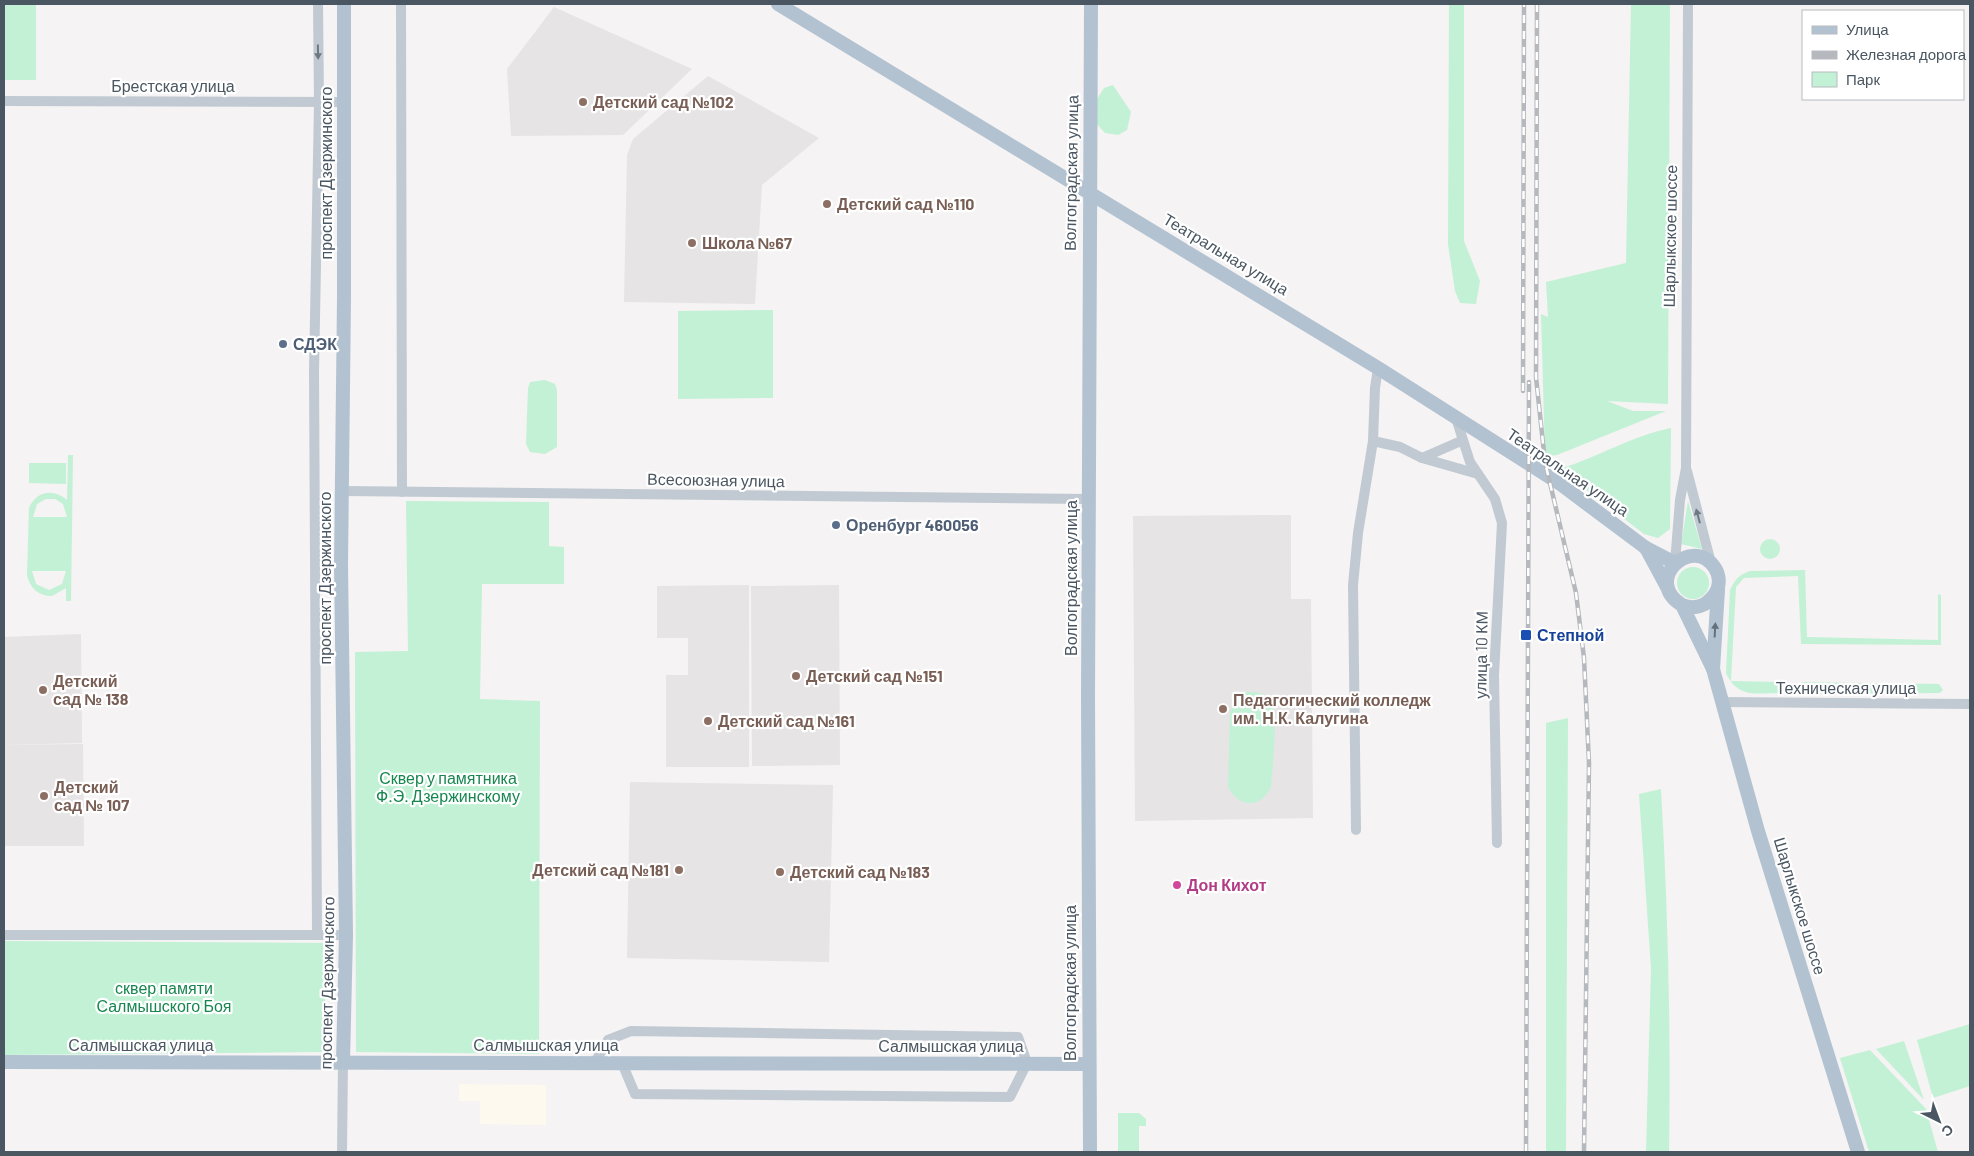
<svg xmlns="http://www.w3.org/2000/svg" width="1974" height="1156" viewBox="0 0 1974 1156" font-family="Barlow,sans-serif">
  <rect width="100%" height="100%" fill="#f5f3f3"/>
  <!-- commercial -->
  <polygon fill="#fdf9ef" points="459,1084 546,1085 546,1125 480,1124 480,1101 459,1101"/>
  <!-- education -->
  <g fill="#e6e4e5">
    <polygon points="554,7 605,30 692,69 623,135 511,136 507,69"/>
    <polygon points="708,76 819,138 762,185 755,304 624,302 627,155 633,139"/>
    <polygon points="1291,515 1291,599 1311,599 1313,818 1135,821 1133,516"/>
    <polygon points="749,585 749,767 666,767 666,675 688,675 688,638 657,638 657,586"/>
    <polygon points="839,585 840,765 752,766 751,586"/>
    <polygon points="81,634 82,743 4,745 4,637"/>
    <polygon points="83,744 84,846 4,846 4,745"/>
    <polygon points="630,782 833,785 829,962 627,958"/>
  </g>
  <!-- green -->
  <g fill="#c3f1d5" fill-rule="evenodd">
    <rect x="4" y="4" width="32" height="76"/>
    <polygon points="1449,4 1464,4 1464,241 1480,281 1476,304 1460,303 1455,291 1448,244"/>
    <polygon points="1631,4 1670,4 1668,404 1607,401 1633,411 1666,411 1557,455 1545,456 1541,314 1548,317 1546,282 1626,263"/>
    <polygon points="1113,85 1131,112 1127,130 1118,135 1105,133 1096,123 1096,101 1104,88"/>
    <polygon points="773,310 773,398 678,399 678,311"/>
    <polygon points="545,380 555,384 557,390 557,447 545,454 530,452 526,444 528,388 530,382"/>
    <path d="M1671,428L1670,529L1658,538L1644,534L1559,469C1597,458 1631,436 1671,428Z"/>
    <path d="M68,455H73L71,601H66V588L52,596C38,596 30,588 27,575L29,508C37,490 54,489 67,500ZM46,499H55L63,504L67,517H33L37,504ZM32,571H66L62,584L49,590L36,584Z"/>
    <polygon points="29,463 66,463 66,484 29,483"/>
    <polygon points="406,501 549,502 549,546 564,547 564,584 482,584 480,699 540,701 539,1054 356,1052 355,652 408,651"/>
    <polygon points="1688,501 1702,549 1681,544"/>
    <circle cx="1770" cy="549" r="10"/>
    <circle cx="1693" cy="583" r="16"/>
    <path d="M1805,570L1807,637L1938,640V594L1941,595V645L1801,644L1798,576L1744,578L1736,587L1731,681L1783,682L1785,687L1782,693C1757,693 1738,699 1726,673L1730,590C1735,579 1739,575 1750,571Z"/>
    <polygon points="1802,682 1939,684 1943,690 1940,693 1806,694 1799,692 1797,686"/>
    <path d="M1246,692C1254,692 1263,692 1269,698C1280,709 1272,770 1271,787C1260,809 1239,808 1228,787L1230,712L1237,698Z"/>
    <polygon points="1568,718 1566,1152 1546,1152 1546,723"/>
    <path d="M1661,789C1668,910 1671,1031 1669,1152H1646L1651,968L1639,794Z"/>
    <polygon points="4,941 326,943 324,1052 4,1055"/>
    <polygon points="1970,1024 1970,1086 1933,1098 1917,1040"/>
    <polygon points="1904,1041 1924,1100 1876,1049"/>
    <polygon points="1870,1050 1926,1109 1938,1152 1869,1152 1840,1058"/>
    <polygon points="1118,1113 1139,1113 1146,1119 1146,1126 1139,1126 1139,1152 1118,1152"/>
  </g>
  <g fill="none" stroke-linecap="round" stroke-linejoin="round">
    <!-- minor -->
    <g stroke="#c1cad2" stroke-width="10">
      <polyline points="401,4 402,492"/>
      <polyline points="4,101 343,102"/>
      <polyline points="1456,418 1470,462 1495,499 1502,523 1494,675 1497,843"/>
      <polyline points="1373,441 1400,447 1422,458 1478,474"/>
      <polyline points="1422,458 1461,441"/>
      <polyline points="1687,471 1711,563"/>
      <polyline points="343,491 1089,499"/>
      <polyline points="1675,563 1680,500 1686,468 1688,4"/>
      <polyline points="1721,702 1970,704"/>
      <polyline points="1356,830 1353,585 1358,533 1373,441 1375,388 1378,368"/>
      <polyline points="4,935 346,935"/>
      <polyline points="317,935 314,372 319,103 318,4"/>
      <polyline points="595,1062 608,1040 631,1031 1018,1037 1027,1063 1010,1097 635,1094 622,1063"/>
      <polyline points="342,1152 343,1062"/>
    </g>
    <!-- major -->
    <g stroke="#b3c2d1" stroke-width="14">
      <polyline points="778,4 1378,368 1559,483 1646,548 1675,563"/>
      <polyline points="1646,548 1667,587"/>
      <path d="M1682,605C1695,610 1707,606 1715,594C1720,586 1720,576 1715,568C1692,533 1642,581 1682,605L1713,669L1758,831L1858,1152"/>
      <polyline points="1713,669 1718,590"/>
      <polyline points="4,1062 1088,1064"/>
      <polyline points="343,1062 346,935 341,565 344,298 344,4"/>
      <polyline points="1090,1152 1088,697 1091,4"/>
    </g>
    <!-- rail casing -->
    <g stroke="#b5b8bd" stroke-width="4.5">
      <g id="rail">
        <polyline points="1537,4 1536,377 1545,462 1576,593 1584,658 1589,763 1584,1152"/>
        <polyline points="1523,391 1524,4"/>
        <polyline points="1526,1152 1529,382"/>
      </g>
    </g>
    <!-- rail -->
    <use href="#rail" stroke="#fff" stroke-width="2.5" stroke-dasharray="8" stroke-linecap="butt"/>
  </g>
  <!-- one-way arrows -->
  <defs><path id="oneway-solid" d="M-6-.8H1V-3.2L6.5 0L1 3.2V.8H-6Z" transform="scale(1.25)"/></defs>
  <g fill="#6e7983">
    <use href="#oneway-solid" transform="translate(318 52) rotate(89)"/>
    <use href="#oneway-solid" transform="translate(1698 516) rotate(-105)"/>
  </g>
  <use fill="#64717d" href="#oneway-solid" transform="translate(1715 630) rotate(-87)"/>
  <!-- markers -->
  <g fill="#8d6e63" stroke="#fff" stroke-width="2">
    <circle cx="583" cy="102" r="5"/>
    <circle cx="827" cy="204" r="5"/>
    <circle cx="692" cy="243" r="5"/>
    <circle cx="796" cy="676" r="5"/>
    <circle cx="43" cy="690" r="5"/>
    <circle cx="1223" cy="709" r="5"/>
    <circle cx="708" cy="721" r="5"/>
    <circle cx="44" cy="796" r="5"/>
    <circle cx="679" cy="870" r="5"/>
    <circle cx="780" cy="872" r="5"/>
  </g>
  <g fill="#5c6f8a" stroke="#fff" stroke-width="2">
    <circle cx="283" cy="344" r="5"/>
    <circle cx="836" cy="525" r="5"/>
  </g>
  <rect fill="#1a4fb4" stroke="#fff" stroke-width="2" x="1520" y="629" width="12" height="12" rx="2.5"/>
  <circle fill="#d1479c" stroke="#fff" stroke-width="2" cx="1177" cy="885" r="5"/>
  <g text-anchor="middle" stroke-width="4.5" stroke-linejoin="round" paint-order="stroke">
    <!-- street labels -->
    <g font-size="16" fill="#4a5661" stroke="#fff">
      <text x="173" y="92">Брестская улица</text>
      <text transform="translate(326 173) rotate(-90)" y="6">проспект Дзержинского</text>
      <text transform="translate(1071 173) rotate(-89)" y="6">Волгоградская улица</text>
      <text transform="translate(1670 236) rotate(-89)" y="6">Шарлыкское шоссе</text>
      <text transform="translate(1226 254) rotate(31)" y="6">Театральная улица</text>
      <text transform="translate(1568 472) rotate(34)" y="6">Театральная улица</text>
      <text transform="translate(716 480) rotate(1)" y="6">Всесоюзная улица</text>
      <text transform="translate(325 578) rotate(-90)" y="6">проспект Дзержинского</text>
      <text transform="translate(1071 578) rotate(-90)" y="6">Волгоградская улица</text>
      <text transform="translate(1481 655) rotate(-89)" y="6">улица 10 КМ</text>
      <text x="1846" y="694">Техническая улица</text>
      <text transform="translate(1800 906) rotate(73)" y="6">Шарлыкское шоссе</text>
      <text transform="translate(327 983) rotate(-89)" y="6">проспект Дзержинского</text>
      <text transform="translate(1070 983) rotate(-90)" y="6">Волгоградская улица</text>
      <text x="141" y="1051">Салмышская улица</text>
      <text x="546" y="1051">Салмышская улица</text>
      <text x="951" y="1052">Салмышская улица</text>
    </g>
    <!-- education labels -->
    <g font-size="16" font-weight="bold" fill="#785e54" stroke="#fff" text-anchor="start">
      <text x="593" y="108">Детский сад №102</text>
      <text x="837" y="210">Детский сад №110</text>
      <text x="702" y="249">Школа №67</text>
      <text x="806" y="682">Детский сад №151</text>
      <text x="53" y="687">Детский<tspan x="53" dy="18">сад № 138</tspan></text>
      <text x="1233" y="706">Педагогический колледж<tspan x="1233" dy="18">им. Н.К. Калугина</tspan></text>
      <text x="718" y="727">Детский сад №161</text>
      <text x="54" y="793">Детский<tspan x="54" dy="18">сад № 107</tspan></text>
      <text x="669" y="876" text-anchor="end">Детский сад №181</text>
      <text x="790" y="878">Детский сад №183</text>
    </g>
    <!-- service labels -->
    <g font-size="16" font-weight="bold" fill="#4e5e75" stroke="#fff" text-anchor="start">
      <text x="293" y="350">СДЭК</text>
      <text x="846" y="531">Оренбург 460056</text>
    </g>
    <!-- transit labels -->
    <g font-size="16" font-weight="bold" fill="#164399" stroke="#fff" text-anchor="start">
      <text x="1537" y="641">Степной</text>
    </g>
    <!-- park labels -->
    <g font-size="16" fill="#17864f" stroke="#fff">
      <text x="448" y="784">Сквер у памятника<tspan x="448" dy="18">Ф.Э. Дзержинскому</tspan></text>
      <text x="164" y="994">сквер памяти<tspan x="164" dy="18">Салмышского Боя</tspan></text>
    </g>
    <!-- hotel labels -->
    <g font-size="16" font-weight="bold" fill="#b23c85" stroke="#fff" text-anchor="start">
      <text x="1187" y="891">Дон Кихот</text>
    </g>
  </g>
  <!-- border -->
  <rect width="1974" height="1156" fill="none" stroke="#4a5661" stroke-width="10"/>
  <!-- legend -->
  <rect x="1802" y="10" width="162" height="90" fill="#ffffff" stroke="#b7bbc0"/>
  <rect x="1812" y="26" width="25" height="8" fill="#b3c2d1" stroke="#b7bbc0"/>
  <text x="1846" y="35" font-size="15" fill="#4a5661">Улица</text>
  <rect x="1812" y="51" width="25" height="8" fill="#b5b8bd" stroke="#b7bbc0"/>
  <text x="1846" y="60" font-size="15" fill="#4a5661">Железная дорога</text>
  <rect x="1812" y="72" width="25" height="15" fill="#c3f1d5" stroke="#b7bbc0"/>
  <text x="1846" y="85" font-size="15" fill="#4a5661">Парк</text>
  <!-- north arrow -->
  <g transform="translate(1939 1121) rotate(138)" stroke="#ffffff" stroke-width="4" paint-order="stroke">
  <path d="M0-4L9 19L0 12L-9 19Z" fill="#4a5661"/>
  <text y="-8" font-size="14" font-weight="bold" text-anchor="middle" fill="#4a5661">С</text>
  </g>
</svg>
